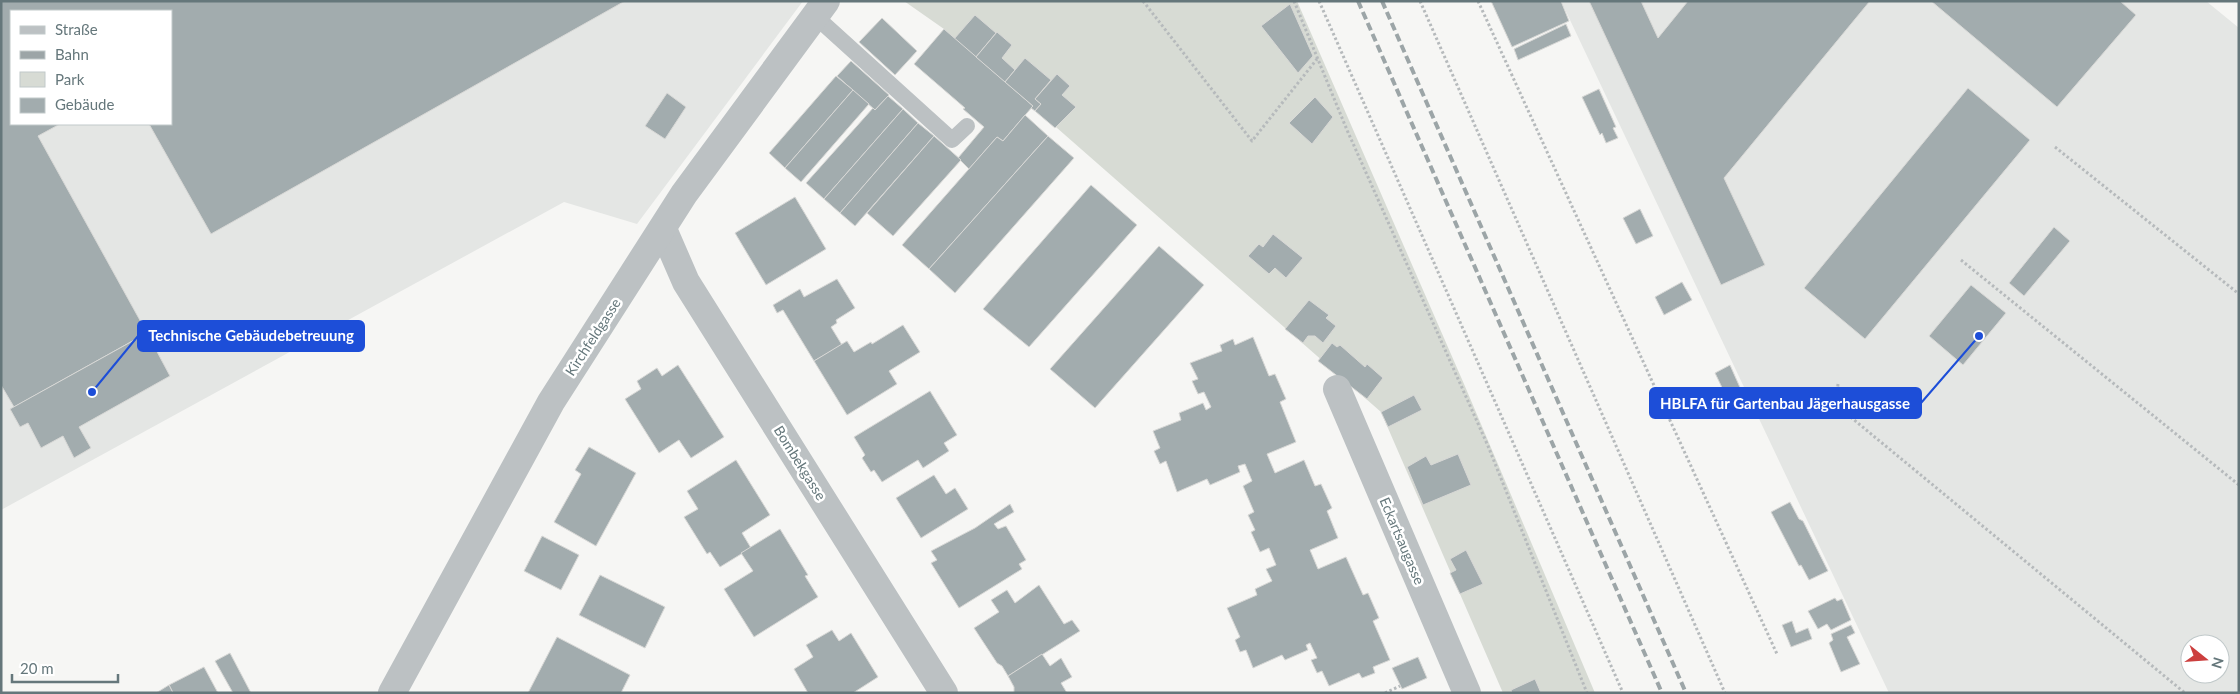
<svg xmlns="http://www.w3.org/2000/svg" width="2240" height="694" viewBox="0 0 2240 694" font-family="Lato,sans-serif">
  <rect width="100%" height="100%" fill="#f6f6f4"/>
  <!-- built -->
  <g fill="#e4e6e4" fill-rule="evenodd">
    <path d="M1,1H803L637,224L564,202L1,510ZM11,11H171V124H11Z"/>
    <path d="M1561,1H2206L2239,28V693H1889ZM2190,644H2220V674H2190Z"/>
  </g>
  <!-- green -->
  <polygon fill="#d7dbd4" points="904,1 1297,1 1464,384 1595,693 1503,693 1381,412 944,29"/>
  <!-- building -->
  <g fill="#a2acae" stroke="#d8d8d6">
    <polygon points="1,1 625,1 211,234 149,124 171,124 171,11 11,11 11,124 60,124 38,136 147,333 14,407 1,385"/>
    <polygon points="1491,1 1561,1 1569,21 1512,47"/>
    <polygon points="1589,1 1641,1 1658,38 1688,1 1870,1 1724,178 1765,265 1721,285"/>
    <polygon points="1931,1 2120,1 2136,15 2057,107"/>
    <polygon points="1290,4 1313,56 1298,73 1261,26"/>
    <polygon points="975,15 996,33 976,57 954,39"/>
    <polygon points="882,18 917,51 895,75 859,42"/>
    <polygon points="1566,24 1571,36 1518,60 1514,49"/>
    <polygon points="944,29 1033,106 1003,141 997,137 969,169 958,158 984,127 963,109 965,108 914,64"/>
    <polygon points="997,32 1012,45 1002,58 1015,70 1005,82 976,57"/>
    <polygon points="1025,58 1051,80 1035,99 1041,104 1035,111 1031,108 1033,106 1005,82"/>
    <polygon points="851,61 889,95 875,110 837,76"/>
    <polygon points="1057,74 1070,86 1062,95 1076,107 1055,128 1035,111 1041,104 1035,99"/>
    <polygon points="836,76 853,90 785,168 769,153"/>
    <polygon points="1968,88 2030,140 1865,339 1804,288"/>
    <polygon points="1599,89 1616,127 1613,128 1618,138 1606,143 1602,133 1600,135 1582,97"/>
    <polygon points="853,90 869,104 801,182 785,168"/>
    <polygon points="667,93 686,107 665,139 645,126"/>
    <polygon points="888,96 903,109 824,199 806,183 873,108 875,110"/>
    <polygon points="1315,97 1333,117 1312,144 1289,123"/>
    <polygon points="903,109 918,123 840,213 824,199"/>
    <polygon points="1025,115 1048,136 929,269 902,245 997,137 1003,141"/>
    <polygon points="918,123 934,136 855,226 840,213"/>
    <polygon points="934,136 961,160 893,236 867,213"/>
    <polygon points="1048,136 1074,158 955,293 929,269"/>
    <polygon points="1091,185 1137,225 1029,347 983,309"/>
    <polygon points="795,197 826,249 766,285 735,233"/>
    <polygon points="1640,209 1653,236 1636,244 1623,218"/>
    <polygon points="2054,227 2070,241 2024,296 2009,283"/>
    <polygon points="1273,234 1303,258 1286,278 1275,268 1269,274 1248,256 1259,244 1263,247"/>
    <polygon points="1159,246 1204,285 1095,408 1050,369"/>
    <polygon points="837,279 855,308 836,320 837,323 831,327 842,345 814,361 783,310 777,313 773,305 800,289 804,297"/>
    <polygon points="1682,282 1692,300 1664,315 1655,297"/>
    <polygon points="1971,285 2006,313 1963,365 1929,336"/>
    <polygon points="1309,300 1329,315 1326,318 1336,326 1323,343 1315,336 1308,336 1303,343 1285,329"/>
    <polygon points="903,325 920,352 889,371 897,384 847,415 814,361 847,341 854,352 871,342 872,344"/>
    <polygon points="147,333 170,376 79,427 91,448 74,458 63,436 41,448 28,423 20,427 10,409"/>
    <polygon points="1253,337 1269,376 1275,374 1286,399 1280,402 1296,442 1267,454 1275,473 1304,460 1315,486 1321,484 1332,508 1327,511 1338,538 1310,550 1318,569 1346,557 1363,595 1368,593 1379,618 1373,621 1390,660 1373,667 1375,673 1362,678 1359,673 1329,686 1322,671 1317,673 1311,660 1317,658 1310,643 1306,645 1308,650 1285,660 1282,655 1253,668 1246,650 1240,652 1235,640 1240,637 1227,608 1257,595 1255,589 1272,581 1266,569 1276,565 1269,548 1260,552 1251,532 1255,530 1248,515 1254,512 1243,486 1252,481 1245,464 1238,466 1240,472 1210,485 1207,479 1177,492 1166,461 1160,464 1154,451 1160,448 1153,431 1181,420 1179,413 1203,403 1206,410 1211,407 1204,392 1198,394 1192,381 1198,379 1190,363 1222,351 1220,345 1233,339 1235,345"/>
    <polygon points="1332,343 1337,347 1340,345 1365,367 1367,364 1383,378 1367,399 1318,361"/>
    <polygon points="678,365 724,437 691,458 679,440 659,453 625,399 641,389 637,381 657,368 662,376"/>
    <polygon points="1730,365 1742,392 1728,400 1715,373"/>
    <polygon points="930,391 957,435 944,443 949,451 923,468 918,460 882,482 874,470 871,472 862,458 865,455 854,437"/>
    <polygon points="1414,395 1422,410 1388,427 1381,412"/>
    <polygon points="589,447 636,473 596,546 554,522 581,474 575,470"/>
    <polygon points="1458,454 1471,485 1423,505 1407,467 1426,456 1431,465"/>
    <polygon points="736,460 770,515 742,533 751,548 720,567 710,552 707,554 684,517 698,509 687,491"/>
    <polygon points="934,475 946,494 955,488 968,509 921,538 896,498"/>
    <polygon points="1790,502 1799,519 1803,521 1828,571 1809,580 1801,565 1799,566 1771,512"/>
    <polygon points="1010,504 1014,512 994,524 998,529 1006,526 1026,560 1019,564 1022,569 959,608 931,563 937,560 931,551 975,528"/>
    <polygon points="780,529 808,575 805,576 818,597 754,637 724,589 753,571 741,553"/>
    <polygon points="542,536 579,555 561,590 524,571"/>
    <polygon points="1466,550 1483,584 1460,594 1450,573 1456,570 1450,559"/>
    <polygon points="600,575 665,607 645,648 579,615"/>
    <polygon points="1039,585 1064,624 1072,620 1080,631 1008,676 1002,666 997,663 974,628 999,612 991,600 1007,590 1015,603"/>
    <polygon points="1835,598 1837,601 1842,599 1851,620 1831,630 1827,624 1818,629 1808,611"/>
    <polygon points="1792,621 1796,633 1808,628 1812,639 1791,647 1782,625"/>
    <polygon points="1851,625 1855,633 1847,637 1860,664 1841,672 1829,643 1833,640 1831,634"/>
    <polygon points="832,630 839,641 851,633 878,677 853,693 808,693 794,669 813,657 806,645"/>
    <polygon points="557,637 630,675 621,693 528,693"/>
    <polygon points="230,653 251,693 233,693 215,661"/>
    <polygon points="1042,654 1050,666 1061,658 1072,677 1061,683 1067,693 1014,693 1014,687 1008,676"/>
    <polygon points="1418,657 1427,678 1402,689 1392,668"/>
    <polygon points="204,667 218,693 173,693 169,685"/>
    <polygon points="1535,679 1541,693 1512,693 1511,690"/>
    <polygon points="169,685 173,693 156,693"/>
  </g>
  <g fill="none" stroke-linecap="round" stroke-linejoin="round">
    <!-- path -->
    <g stroke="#b6babc" stroke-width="3" stroke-dasharray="2.5 2.5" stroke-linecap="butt">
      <polyline points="1143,1 1252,141 1317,59"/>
      <polyline points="1294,1 1347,130 1488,446 1587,693"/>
      <polyline points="1319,1 1623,693"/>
      <polyline points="1420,1 1725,693"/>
      <polyline points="1478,1 1777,654"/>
      <polyline points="2055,147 2239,294"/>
      <polyline points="1961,260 2239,485"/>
      <polyline points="1838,384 1836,405 2185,693"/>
      <polyline points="1385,693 1400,686"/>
    </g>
    <!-- service -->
    <polyline stroke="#bcc1c3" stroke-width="16" points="815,16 952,140 967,126"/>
    <!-- minor -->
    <g stroke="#bcc1c3" stroke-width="28">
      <polyline points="663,229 686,282 944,693"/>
      <polyline points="1337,389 1467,693"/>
    </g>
    <!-- tertiary -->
    <polyline stroke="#bcc1c3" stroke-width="28" points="392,693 551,402 684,194 826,1"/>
    <!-- rail -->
    <g stroke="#9ca5a7" stroke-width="4" stroke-dasharray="8 4" stroke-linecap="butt">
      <polyline points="1358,1 1662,693"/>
      <polyline points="1382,1 1686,693"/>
    </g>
  </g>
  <g text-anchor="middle" stroke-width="5" stroke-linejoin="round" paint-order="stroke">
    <!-- street labels -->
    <g font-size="14" fill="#65777b" stroke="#fff">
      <text transform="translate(593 337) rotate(-57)" y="5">Kirchfeldgasse</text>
      <text transform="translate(800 463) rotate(58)" y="5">Bombekgasse</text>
      <text transform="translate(1402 541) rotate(67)" y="5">Eckartsaugasse</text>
    </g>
  </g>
  <!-- callouts -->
  <path fill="none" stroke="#1d4ed8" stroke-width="2" d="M92 392L138 336M1979 336L1921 403"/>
  <g fill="#1d4ed8" stroke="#fff" stroke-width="2">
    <circle cx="92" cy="392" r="5"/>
    <circle cx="1979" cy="336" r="5"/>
  </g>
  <g fill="#1d4ed8" stroke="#1d4ed8" stroke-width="2">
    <rect x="138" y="321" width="226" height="30" rx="5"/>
    <rect x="1650" y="388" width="271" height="30" rx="5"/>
  </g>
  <g font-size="15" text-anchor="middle" font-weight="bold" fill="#fff">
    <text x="251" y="341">Technische Gebäudebetreuung</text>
    <text x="1785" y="409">HBLFA für Gartenbau Jägerhausgasse</text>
  </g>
  <!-- border -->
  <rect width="2240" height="694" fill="none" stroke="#65777b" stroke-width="5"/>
  <!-- legend -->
  <rect x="10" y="10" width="162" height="115" fill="#ffffff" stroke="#c1c9ca"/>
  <rect x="20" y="26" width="25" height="8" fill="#bcc1c3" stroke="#c1c9ca"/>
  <text x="55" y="35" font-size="15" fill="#65777b">Straße</text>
  <rect x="20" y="51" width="25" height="8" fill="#9ca5a7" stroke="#c1c9ca"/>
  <text x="55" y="60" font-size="15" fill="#65777b">Bahn</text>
  <rect x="20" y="72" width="25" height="15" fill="#d7dbd4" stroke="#c1c9ca"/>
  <text x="55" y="85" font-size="15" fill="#65777b">Park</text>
  <rect x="20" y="98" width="25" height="15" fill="#a2acae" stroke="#c1c9ca"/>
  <text x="55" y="110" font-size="15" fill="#65777b">Gebäude</text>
  <!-- north arrow -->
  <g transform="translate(2205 659) rotate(107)"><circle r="24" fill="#ffffff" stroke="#c1c9ca"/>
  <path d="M0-4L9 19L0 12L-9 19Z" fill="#cc3f3e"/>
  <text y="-8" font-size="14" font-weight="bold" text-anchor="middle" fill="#65777b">N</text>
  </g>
  <!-- scale -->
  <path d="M12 674v8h106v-8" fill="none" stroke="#65777b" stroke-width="2.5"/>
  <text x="20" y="674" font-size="15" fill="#65777b" stroke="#ffffff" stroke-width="4" paint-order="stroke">20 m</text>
</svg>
